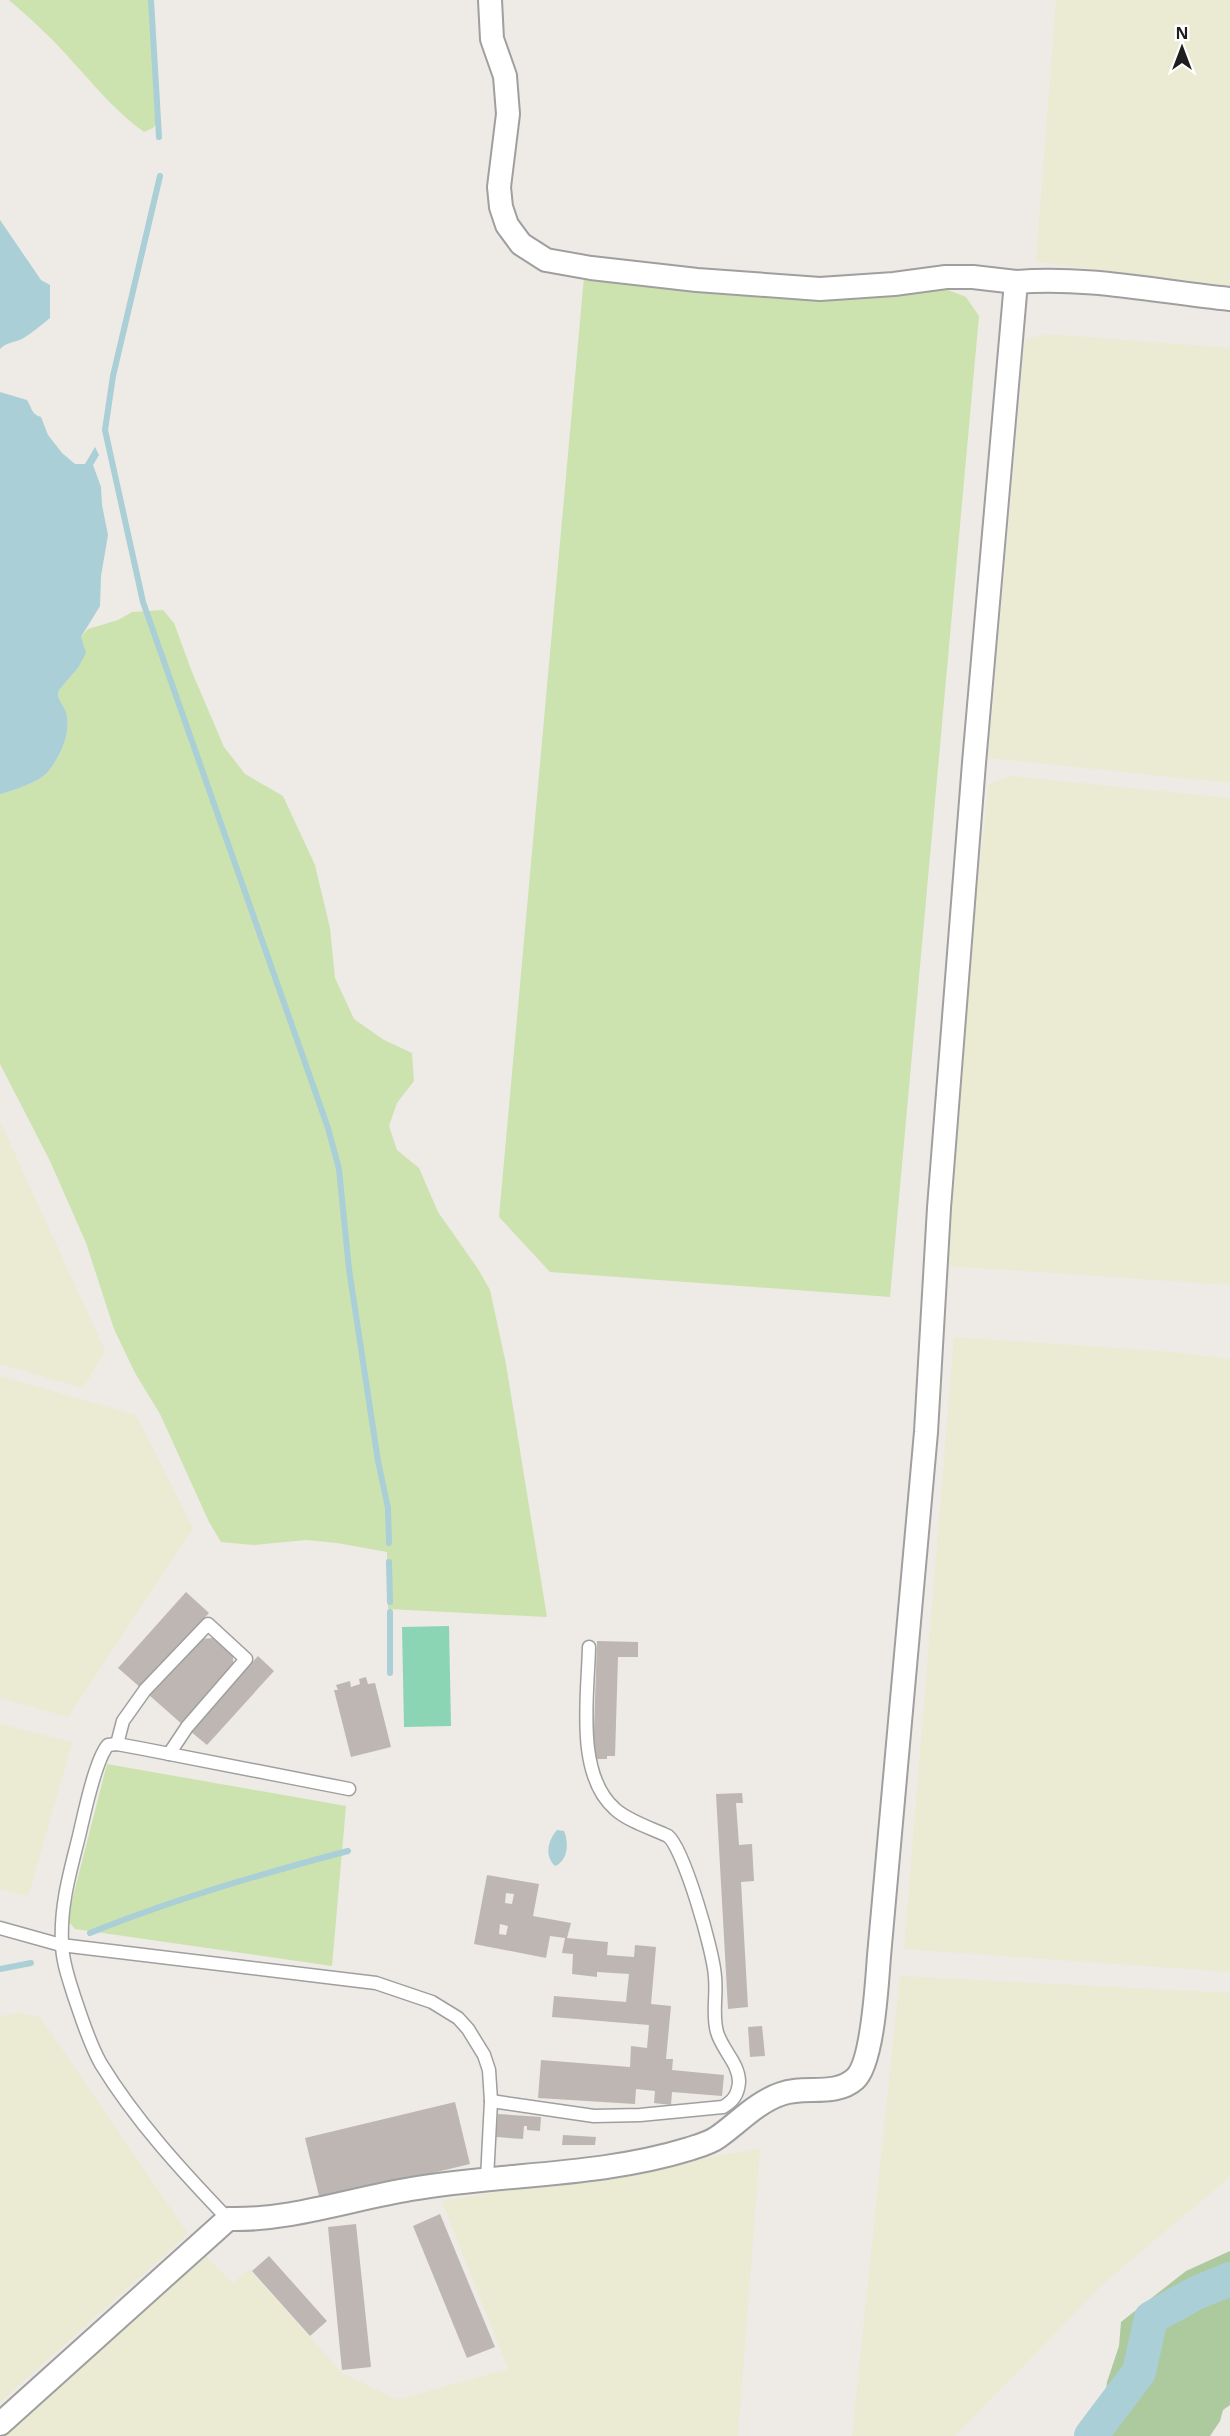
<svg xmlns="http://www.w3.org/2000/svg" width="1230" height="2436" viewBox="0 0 1230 2436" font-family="'Noto Sans',sans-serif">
  <rect width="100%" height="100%" fill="#eeeae5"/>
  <!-- farmland -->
  <g fill="#eaebd2">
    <polygon points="1056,0 1230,0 1230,286 1036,262"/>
    <polygon points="1047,334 1230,348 1230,783 988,758 1025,340"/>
    <polygon points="1012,776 1230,798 1230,1285 948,1266 973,922 989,784"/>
    <polygon points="0,1122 105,1351 83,1388 0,1364"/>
    <polygon points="954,1337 1173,1352 1230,1359 1230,1972 904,1949"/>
    <polygon points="0,1376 136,1415 193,1528 68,1717 0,1698"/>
    <polygon points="0,1724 72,1742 28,1896 0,1889"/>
    <polygon points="900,1976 1230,1993 1230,2177 1105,2282 955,2436 852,2436"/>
    <polygon points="18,2013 40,2017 188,2234 0,2402 0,2016"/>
    <polygon points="760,2149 738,2436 1,2436 203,2253 233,2284 249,2269 342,2373 397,2400 508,2369 442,2201"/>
  </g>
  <!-- grass -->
  <g fill="#cce3b0">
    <path d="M9,0H151L158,122L153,128L144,132C116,112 95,86 72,61C53,39 31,19 9,0Z"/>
    <polygon points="584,277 943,288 966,297 979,316 890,1297 550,1272 499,1217"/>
    <path d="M163,610L174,623L192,672L224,747L245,774L283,796L315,865L330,928L335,978L354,1019L384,1040L412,1053L414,1081L397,1103L389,1126L397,1150L419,1168L438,1212L478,1269L490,1290L506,1364L547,1617L388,1609L387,1552L337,1543L306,1540L253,1545L221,1542L209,1522L160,1414L135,1373L114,1329L86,1243L50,1161L0,1064V794C11,792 40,781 47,773C60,759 72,731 66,712C64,706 59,701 58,695L59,690L78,668L85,653L81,637L88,629L118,620L132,612Z"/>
    <polygon points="107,1764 346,1806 332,1966 75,1929 67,1920"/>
  </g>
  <!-- forest -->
  <polygon fill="#adc99e" points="1230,2251 1230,2405 1223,2410 1220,2421 1210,2436 1079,2436 1099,2419 1104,2407 1107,2382 1119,2346 1121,2322 1186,2271"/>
  <!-- pitch -->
  <polygon fill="#8bd5b4" points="449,1626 451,1726 404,1727 402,1627"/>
  <!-- water -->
  <g fill="#aacfd7">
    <path d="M0,220L41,280L50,285V318C41,325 32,333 22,339C13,343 7,342 0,349Z"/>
    <path d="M0,392L27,400C32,408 31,414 41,417L48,435L62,453L75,464H85L95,447L99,455L93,465L101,487L102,505L108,535L101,576L100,606L81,637L86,653L78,668L59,690L58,695C59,701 64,706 66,712C72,732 60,758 47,773C40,781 11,792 0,794Z"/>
    <path d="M557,1830L564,1831C569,1842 568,1861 555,1866C544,1856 548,1840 557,1830Z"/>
  </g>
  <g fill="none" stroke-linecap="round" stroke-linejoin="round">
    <!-- stream -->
    <g stroke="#aacfd7" stroke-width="6">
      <polyline points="151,0 159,137"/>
      <polyline points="160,176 113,376 105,430 143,602 328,1128 339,1169 349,1269 378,1461 388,1508 389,1543"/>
      <polyline points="389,1562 390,1602"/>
      <polyline points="390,1612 390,1673"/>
      <path d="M90,1933C174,1899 260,1874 348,1851"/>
      <polyline points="0,1969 31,1963"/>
    </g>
    <!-- river -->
    <polyline stroke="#aacfd7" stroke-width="34" points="1091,2436 1139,2372 1151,2318 1196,2293 1230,2279"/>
  </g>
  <!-- building -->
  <g fill="#beb6b2" fill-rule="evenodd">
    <polygon points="186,1592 209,1613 141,1688 118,1668"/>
    <polygon points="213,1638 233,1656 233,1669 183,1725 149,1695 200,1639"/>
    <polygon points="597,1641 638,1642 638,1657 618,1657 615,1756 607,1756 607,1759 593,1759"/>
    <polygon points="258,1656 274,1671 207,1745 190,1731"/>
    <polygon points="366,1677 368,1684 375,1683 391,1747 351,1757 334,1690 338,1690 336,1685 350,1681 351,1687 360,1684 359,1679"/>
    <polygon points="742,1793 743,1803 736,1803 739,1845 752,1844 754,1881 741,1882 748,2007 728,2009 716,1794"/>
    <path d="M487,1875L539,1884L533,1916L571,1923L567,1938L608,1942L607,1955L634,1957L635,1945L656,1947L651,2004L671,2006L666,2059H673L672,2070L724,2075L722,2096L672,2092L671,2105L654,2103L655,2091L636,2089L635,2104L538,2098L541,2060L630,2067L631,2046L647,2048L649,2025L552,2017L554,1996L626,2002L629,1974L597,1972V1977L572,1974L573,1954L562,1953L565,1938L550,1936L546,1958L474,1944ZM506,1893L514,1894L512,1904L505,1903ZM500,1924L508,1926L506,1935L499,1934Z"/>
    <polygon points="762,2026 765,2056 750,2057 748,2027"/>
    <polygon points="455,2102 470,2164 320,2200 305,2138"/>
    <polygon points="498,2114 541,2117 540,2131 527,2130 527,2126 524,2126 523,2139 496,2137"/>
    <polygon points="563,2135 596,2137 595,2145 562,2145"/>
    <polygon points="440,2214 495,2347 467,2358 413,2226"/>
    <polygon points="356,2224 371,2367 342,2370 328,2227"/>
    <polygon points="269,2256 327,2321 310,2336 252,2271"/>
  </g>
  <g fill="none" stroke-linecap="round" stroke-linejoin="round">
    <!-- service casing -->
    <g stroke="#9f9f9f" stroke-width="15">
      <g id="service">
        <polyline points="117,1744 123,1721 145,1690 208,1624 246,1659 187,1727 169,1754"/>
        <polyline points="0,1928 61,1945 376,1983 432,2002 458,2018 468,2029 484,2055 489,2070 491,2101 487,2179"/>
        <path d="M491,2101L594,2116L640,2115L723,2107C733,2101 738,2095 739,2082C739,2063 722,2050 717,2032C712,2015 717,1995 715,1977C714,1953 684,1849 668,1836C651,1828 628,1821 615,1809C575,1774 588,1695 589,1647"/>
        <path d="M228,2219C182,2171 136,2121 101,2064C89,2043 82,2019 74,1996C69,1980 62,1961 62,1943C60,1906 70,1872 79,1836C84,1815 95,1760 108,1745L117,1744L144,1749L349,1789"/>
      </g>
    </g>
    <!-- minor casing -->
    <g stroke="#9f9f9f" stroke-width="26">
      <g id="minor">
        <polyline points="490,0 492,39 505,76 508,114 499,187 501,207 507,225 521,244 546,260 591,268 697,280 820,289 894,284 946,277 973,277 1016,282"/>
        <path d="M0,2424L228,2219C289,2221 351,2199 411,2189C503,2173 598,2177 689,2149C698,2146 710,2143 718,2137C738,2123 757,2102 781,2094C804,2085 835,2097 855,2079C873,2063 877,1981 879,1956L926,1432L939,1208L974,763L1016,282C1088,276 1159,292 1230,299"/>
      </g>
    </g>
    <!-- service -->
    <use href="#service" stroke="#fff" stroke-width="12"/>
    <!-- minor -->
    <use href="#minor" stroke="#fff" stroke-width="22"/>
  </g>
  <!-- north arrow -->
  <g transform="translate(1182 48)" stroke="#ffffff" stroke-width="4.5" paint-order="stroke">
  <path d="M0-4.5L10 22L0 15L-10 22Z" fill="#1e1e1e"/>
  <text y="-9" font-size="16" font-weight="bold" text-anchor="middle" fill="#1e1e1e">N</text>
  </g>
</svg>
